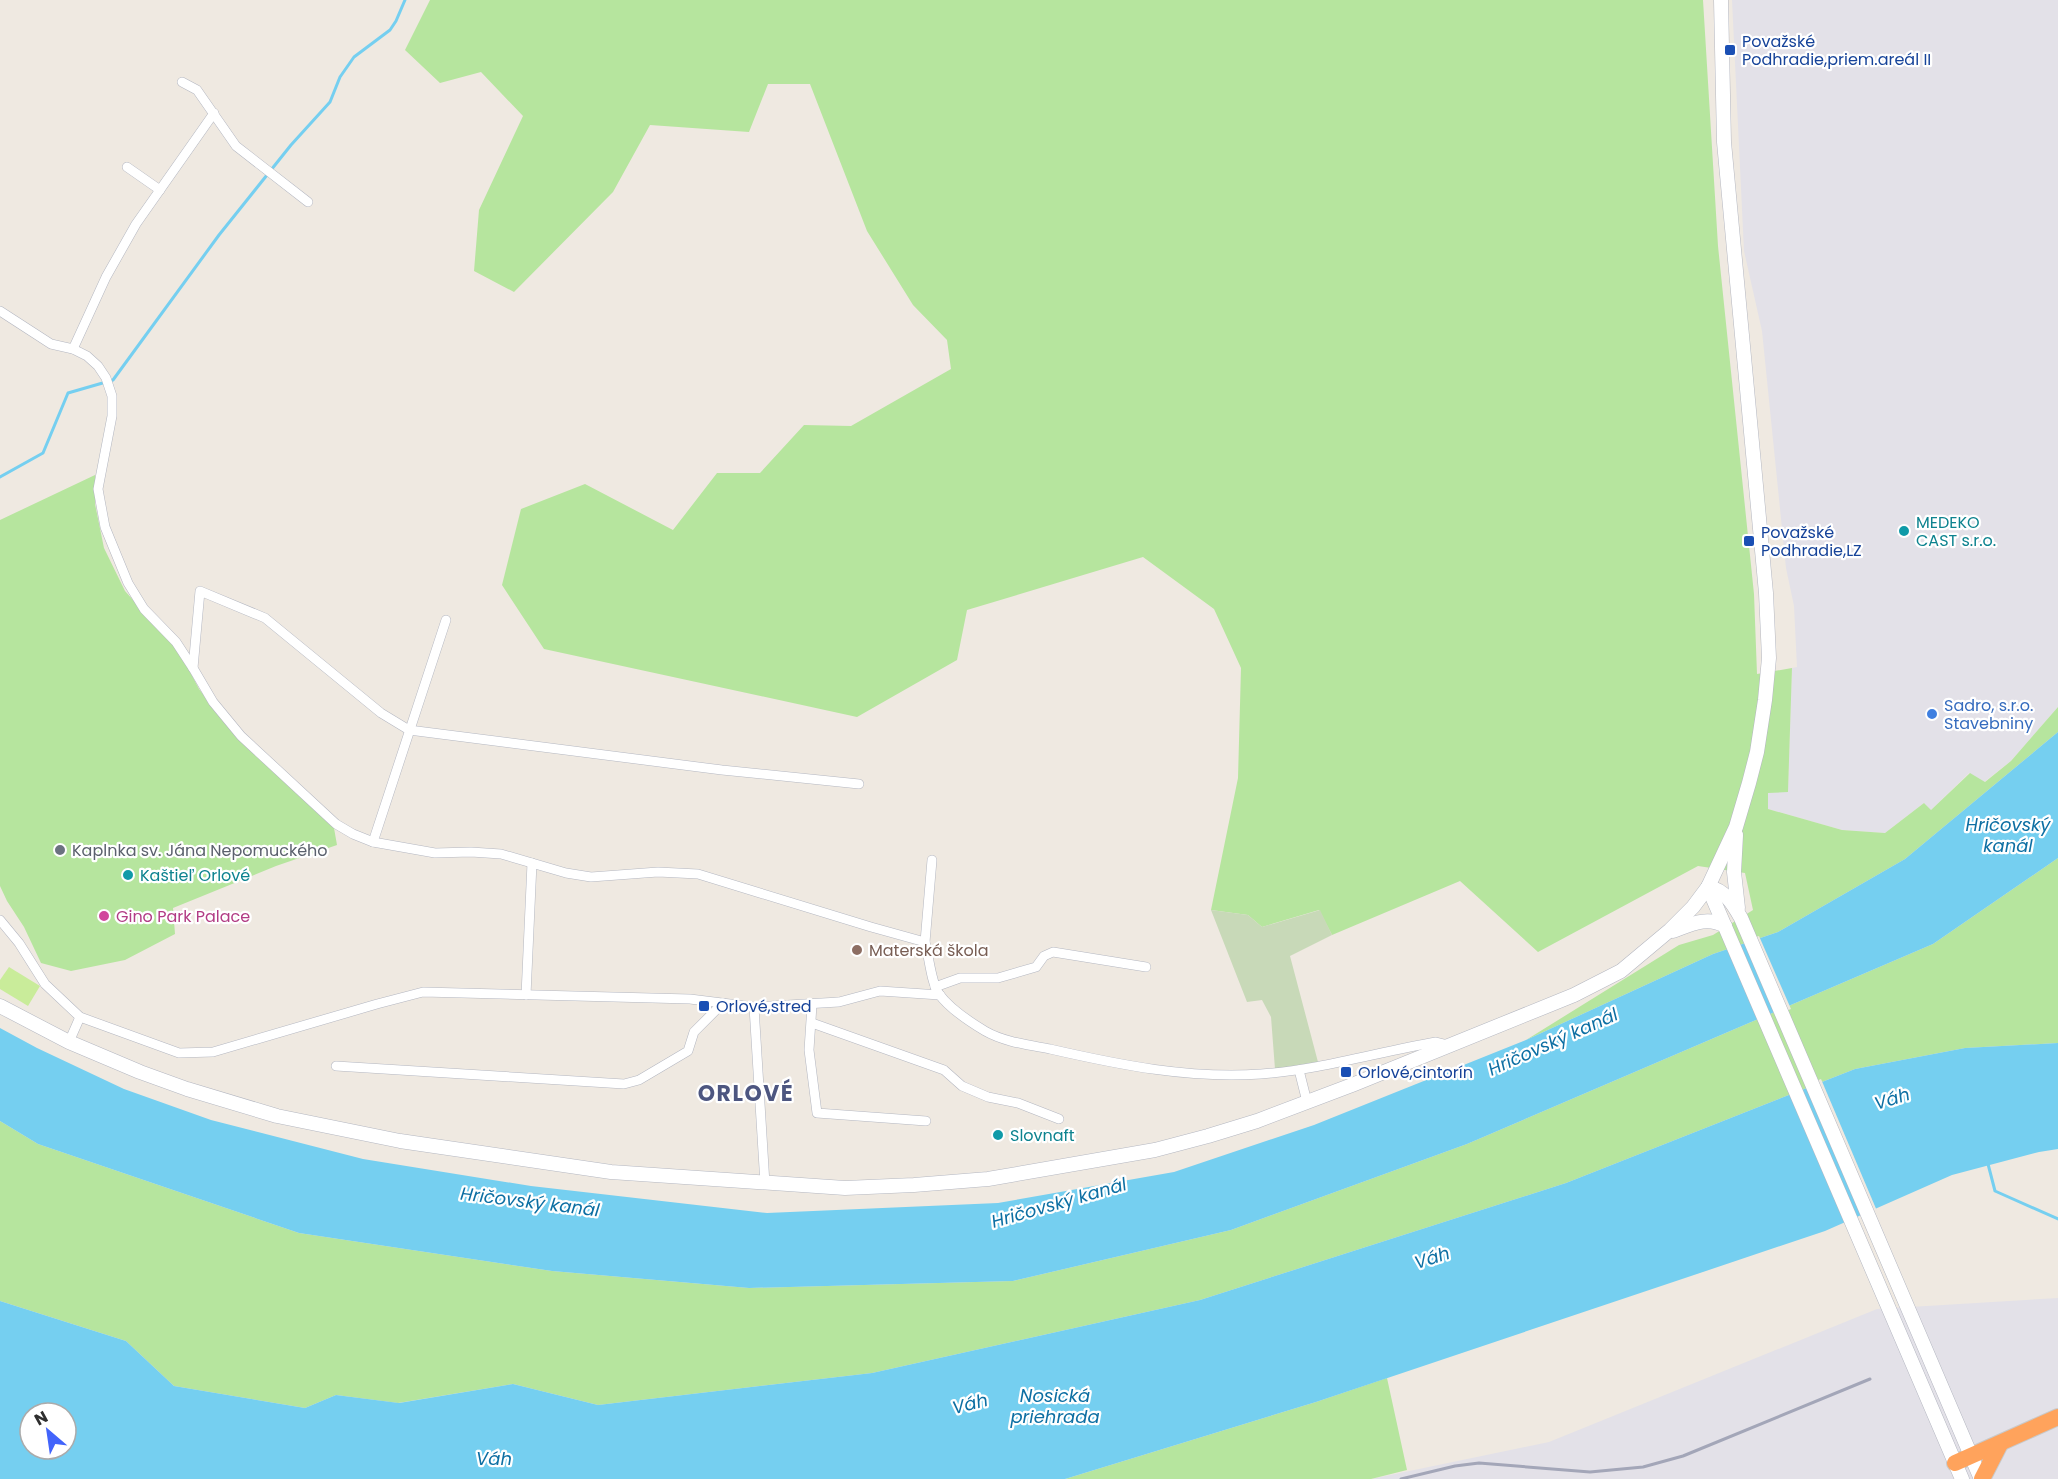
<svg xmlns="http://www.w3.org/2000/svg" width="2058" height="1479" viewBox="0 0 2058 1479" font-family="Poppins,sans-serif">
  <rect width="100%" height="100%" fill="#efe9e1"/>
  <!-- industrial -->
  <g fill="#e3e1e8">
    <polygon points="1732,0 2058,0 2058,707 2011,761 1984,782 1969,773 1930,811 1924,803 1885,833 1842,830 1768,809 1768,793 1788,791 1792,668 1797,667 1794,606 1786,568 1762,331 1744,251"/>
    <polygon points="2058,1298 2058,1479 1371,1479 1549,1442 1877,1309"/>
  </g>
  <!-- green -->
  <g fill="#b6e59e">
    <polygon points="430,0 1703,0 1718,246 1754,594 1757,674 1792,668 1788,792 1768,793 1768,809 1842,830 1885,833 1924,803 1931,810 1970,773 1985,782 2011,761 2058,707 2058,732 1905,859 1778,932 1713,954 1526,1040 1679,945 1713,935 1753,910 1745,873 1698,866 1538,952 1460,881 1332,935 1319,910 1262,927 1248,915 1211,910 1238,778 1241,668 1214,609 1143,557 967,610 957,660 857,717 544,649 502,585 521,509 585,484 673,530 717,473 760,473 804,425 851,426 951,369 947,340 913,305 867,231 810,84 768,84 749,132 650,125 613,192 514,292 474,271 479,210 523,116 481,72 440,83 405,50"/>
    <polygon points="95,475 95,504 104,548 125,591 174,646 185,662 199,689 238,739 334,828 337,845 276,866 173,908 175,934 125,960 71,971 41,963 24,927 7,901 0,886 0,520"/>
    <polygon points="2058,858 2058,1043 1965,1048 1855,1069 1566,1183 1200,1300 872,1373 598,1405 513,1384 398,1403 336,1395 305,1408 174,1386 126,1341 0,1301 0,1121 38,1144 299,1233 552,1271 749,1288 1013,1281 1231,1230 1467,1144 1933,944"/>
    <polygon points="1387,1378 1407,1470 1371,1479 1065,1479 1316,1402"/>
  </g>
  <!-- cemetery -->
  <polygon fill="#c8d9b8" points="1211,910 1248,915 1262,927 1320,910 1332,935 1290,956 1318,1062 1275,1069 1271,1017 1262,1000 1247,1002"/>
  <!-- pitch -->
  <polygon fill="#c9ec9a" points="9,967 40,986 28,1006 0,989 0,980"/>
  <!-- water -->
  <g fill="#75cff0" fill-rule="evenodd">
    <polygon points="2058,732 2058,858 1933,944 1467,1144 1231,1230 1013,1281 749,1288 552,1271 299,1233 38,1144 0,1121 0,1028 37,1048 124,1089 211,1120 363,1159 531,1186 767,1213 998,1203 1174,1172 1314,1125 1526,1040 1713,954 1778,932 1905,859"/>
    <path d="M2058,1043V1149L2039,1152L1952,1175L1825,1231L1316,1402L1065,1479H0V1301L126,1341L174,1386L305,1408L336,1395L399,1403L513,1384L598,1405L872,1373L1200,1300L1566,1183L1855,1069L1965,1048ZM30,1413H66V1449H30Z"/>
  </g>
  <!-- pier -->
  <g fill="#efe9e1">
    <polygon points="1759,936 1791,1009 1776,1015 1744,941"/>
    <polygon points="1821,1079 1877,1211 1862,1217 1806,1085"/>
  </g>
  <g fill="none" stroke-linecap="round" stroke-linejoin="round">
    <!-- stream -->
    <g stroke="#75cff0" stroke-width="3">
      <polyline points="0,477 43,453 68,393 113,380 219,235 291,145 330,102 340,77 354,57 390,30 396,21 405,0"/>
      <polyline points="1988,1164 1995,1191 2058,1219"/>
    </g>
    <!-- street casing -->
    <g stroke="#b4b7c1" stroke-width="10">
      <g id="street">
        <polyline points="182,82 197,90 236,146 308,202"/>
        <polyline points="127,167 160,190"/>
        <polyline points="0,311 51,344 73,349 87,356 98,366 106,378 112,396 112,416 98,489 105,527 128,583 144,609 176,642 193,668"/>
        <polyline points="73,349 106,277 136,224 214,113"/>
        <path d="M859,784L722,770L409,730L381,713L265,618L200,591L193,668L213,702L241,736L336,824L353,834L373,842L435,853L471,852L501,854L566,873L591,877L658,872L698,874L871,927L925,942C929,956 931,983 939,994C949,1008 970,1022 985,1031C1004,1042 1029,1045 1050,1049C1120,1065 1189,1079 1261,1074C1319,1070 1378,1052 1436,1042L1448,1045"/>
        <polyline points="373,842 446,620"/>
        <polyline points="0,920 19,943 45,984 80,1017 179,1053 213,1052 377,1004 423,992 690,999 754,1007 839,1002 880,991 940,995"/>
        <polyline points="925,942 932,860"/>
        <polyline points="935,987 960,978 998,978 1036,967 1044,956 1053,952 1146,967"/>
        <polyline points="526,995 532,863"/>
        <polyline points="812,1005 809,1050 817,1113 926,1121"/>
        <polyline points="754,1007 765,1184"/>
        <polyline points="812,1023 944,1070 962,1086 988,1097 1018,1103 1059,1119"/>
        <polyline points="69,1042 80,1017"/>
        <polyline points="336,1066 624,1084 639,1080 688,1051 694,1032 723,1003"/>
        <polyline points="1299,1070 1307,1102"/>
      </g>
    </g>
    <!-- secondary casing -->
    <g stroke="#b4b7c1" stroke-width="15">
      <g id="secondary">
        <polyline points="1736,835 1734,872 1738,908"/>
        <path d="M1708,887C1725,890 1733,904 1741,918L1981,1479"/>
        <polyline points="1708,887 1962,1479"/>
        <path d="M1673,931C1692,924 1707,916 1725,926"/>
        <polyline points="0,1006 69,1042 140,1072 187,1089 277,1116 400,1141 611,1172 845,1188 914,1185 988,1179 1155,1150 1208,1136 1257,1121 1352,1085 1574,995 1621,971 1670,930 1693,907 1708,887 1736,827 1749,783 1757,752 1765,700 1769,658 1766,593 1724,142 1721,0"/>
      </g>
    </g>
    <!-- highway casing -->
    <g stroke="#c9c9c9" stroke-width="18">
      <g id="highway">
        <polyline points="1955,1463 2058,1417"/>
        <polyline points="1982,1479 2000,1444"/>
      </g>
    </g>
    <!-- street -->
    <use href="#street" stroke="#fff" stroke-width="9"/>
    <!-- secondary -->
    <use href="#secondary" stroke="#fff" stroke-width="14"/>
    <!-- highway -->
    <use href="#highway" stroke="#ffa35c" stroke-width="16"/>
    <!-- rail -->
    <polyline stroke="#a3a6b8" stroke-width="3" points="1401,1479 1455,1466 1479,1463 1590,1472 1643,1467 1683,1456 1870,1379"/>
  </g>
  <!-- markers -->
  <g fill="#1a4fb4" stroke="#fff" stroke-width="2">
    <rect x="1724" y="44" width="12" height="12" rx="3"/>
    <rect x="1743" y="535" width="12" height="12" rx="3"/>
    <rect x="698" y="1000" width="12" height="12" rx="3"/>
    <rect x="1340" y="1066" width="12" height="12" rx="3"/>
  </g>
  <g fill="#0f9aa8" stroke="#fff" stroke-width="2">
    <circle cx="1904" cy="531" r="6"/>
    <circle cx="128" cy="875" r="6"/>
    <circle cx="998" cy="1135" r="6"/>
  </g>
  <circle fill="#3f7fe0" stroke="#fff" stroke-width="2" cx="1932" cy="714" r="6"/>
  <circle fill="#6b7280" stroke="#fff" stroke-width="2" cx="60" cy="850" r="6"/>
  <circle fill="#d1479c" stroke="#fff" stroke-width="2" cx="104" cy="916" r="6"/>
  <circle fill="#8d6e63" stroke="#fff" stroke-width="2" cx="857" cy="950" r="6"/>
  <g text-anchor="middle" stroke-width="4.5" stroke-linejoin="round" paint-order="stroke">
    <!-- transit labels -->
    <g font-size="16" fill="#164399" stroke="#fff" text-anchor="start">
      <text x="1742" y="47">Považské<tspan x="1742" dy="18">Podhradie,priem.areál II</tspan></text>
      <text x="1761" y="538">Považské<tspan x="1761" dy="18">Podhradie,LZ</tspan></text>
      <text x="716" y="1012">Orlové,stred</text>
      <text x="1358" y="1078">Orlové,cintorín</text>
    </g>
    <!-- culture labels -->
    <g font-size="16" fill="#0d838f" stroke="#fff" text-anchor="start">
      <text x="1916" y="528">MEDEKO<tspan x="1916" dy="18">CAST s.r.o.</tspan></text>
      <text x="140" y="881">Kaštieľ Orlové</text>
      <text x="1010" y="1141">Slovnaft</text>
    </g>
    <!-- shop labels -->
    <g font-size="16" fill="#366cbe" stroke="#fff" text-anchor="start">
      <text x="1944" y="711">Sadro, s.r.o.<tspan x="1944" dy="18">Stavebniny</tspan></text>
    </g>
    <!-- worship labels -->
    <g font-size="16" fill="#5b616d" stroke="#fff" text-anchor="start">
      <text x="72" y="856">Kaplnka sv. Jána Nepomuckého</text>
    </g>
    <!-- hotel labels -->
    <g font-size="16" fill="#b23c85" stroke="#fff" text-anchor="start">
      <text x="116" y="922">Gino Park Palace</text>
    </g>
    <!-- education labels -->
    <g font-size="16" fill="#785e54" stroke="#fff" text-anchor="start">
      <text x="869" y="956">Materská škola</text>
    </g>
    <!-- water labels -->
    <g font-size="18" font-style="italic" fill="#0d6fa3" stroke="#fff">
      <text x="2008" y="831">Hričovský<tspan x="2008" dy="21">kanál</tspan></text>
      <text transform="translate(1553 1042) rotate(-24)" y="6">Hričovský kanál</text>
      <text transform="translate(1892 1099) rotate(-17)" y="6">Váh</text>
      <text transform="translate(530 1202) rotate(7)" y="6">Hričovský kanál</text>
      <text transform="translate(1059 1203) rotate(-16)" y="6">Hričovský kanál</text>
      <text transform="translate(1432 1258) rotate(-18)" y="6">Váh</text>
      <text x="1055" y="1402">Nosická<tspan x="1055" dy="21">priehrada</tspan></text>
      <text transform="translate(970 1404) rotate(-14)" y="6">Váh</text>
      <text x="494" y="1465">Váh</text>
    </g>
    <!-- district labels -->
    <g font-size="22" font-weight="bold" letter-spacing="1.5" fill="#4d5680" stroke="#fff">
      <text x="746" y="1101">ORLOVÉ</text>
    </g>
  </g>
  <!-- north arrow -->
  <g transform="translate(48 1431) rotate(331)"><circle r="28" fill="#ffffff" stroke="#ababab" stroke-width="1.5"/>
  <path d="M0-4.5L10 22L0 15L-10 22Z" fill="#4264fb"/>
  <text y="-9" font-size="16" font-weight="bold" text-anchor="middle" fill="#2e2e2e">N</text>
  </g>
</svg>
